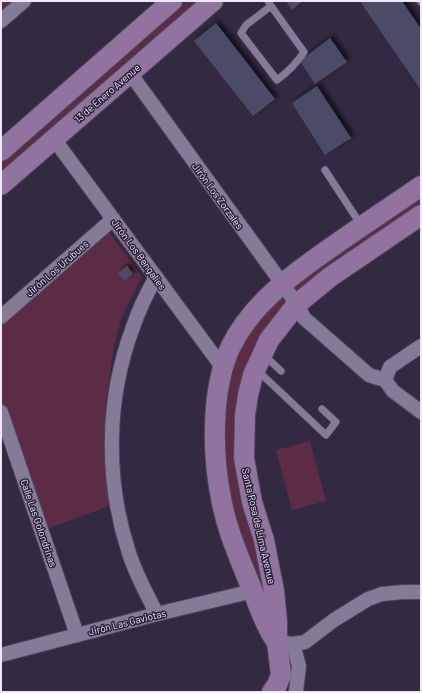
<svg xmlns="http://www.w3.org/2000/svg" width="422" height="693" viewBox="0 0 422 693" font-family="Barlow,sans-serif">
  <defs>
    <filter id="shadow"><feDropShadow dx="3.5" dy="-3.5" stdDeviation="2" flood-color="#0009"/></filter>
  </defs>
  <rect width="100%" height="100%" fill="#332941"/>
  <!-- green -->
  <g fill="#5c2c47">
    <polygon points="1,1 14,1 1,12"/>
    <polygon points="180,1 205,1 1,179 1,159"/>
    <polygon points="421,193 421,210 297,292 293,286"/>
    <polygon points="109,232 142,277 122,316 114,346 106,404 107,478 109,506 44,530 1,404 1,326"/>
    <polygon points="282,297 288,303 242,394 268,575 269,622 222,482 224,385 247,331"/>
    <polygon points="310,441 326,501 292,510 276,450"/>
  </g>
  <!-- building -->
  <g fill="#4b4c67" filter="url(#shadow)">
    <polygon points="286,1 303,1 292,10"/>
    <polygon points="363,1 402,1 421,29 421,90 361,3"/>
    <polygon points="216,23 275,99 253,116 194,41"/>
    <polygon points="330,38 347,62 315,84 300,61"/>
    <polygon points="317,86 351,138 325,155 292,103"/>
    <polygon points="127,266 133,274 124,281 118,273"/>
  </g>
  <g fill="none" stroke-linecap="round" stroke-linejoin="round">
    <!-- lane casing -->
    <g stroke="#4e4559" stroke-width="8">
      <g id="lane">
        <path d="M268,1L271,6L304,52C296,64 288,72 277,80L241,33L246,25L271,6"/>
        <polyline points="420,1 421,2"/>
        <polyline points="325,170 361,225"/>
        <polyline points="264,355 281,371"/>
        <polyline points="257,370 326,435 336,422 322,409"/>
      </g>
    </g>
    <!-- street casing -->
    <g stroke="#4e4559" stroke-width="16">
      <g id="street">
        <polyline points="1,21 24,1"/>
        <polyline points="130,73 297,304 304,318 369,375 385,380 393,391 421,412"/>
        <polyline points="54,139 223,368"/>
        <path d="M156,277C147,293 139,309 133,327C106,399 105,480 129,553C136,575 147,595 157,614"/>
        <polyline points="1,317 113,219"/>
        <polyline points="385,380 390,367 421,346"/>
        <polyline points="1,412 77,635"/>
        <polyline points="277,642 293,644 305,642 334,620 368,599 382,594 403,592 421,592"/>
        <polyline points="293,644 299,666 296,692"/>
        <polyline points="1,655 157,614 253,591"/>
      </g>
    </g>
    <!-- secondary casing -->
    <g stroke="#4e4559" stroke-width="22">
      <g id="secondary">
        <polyline points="1,151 172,1"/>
        <polyline points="1,185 213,1"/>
        <path d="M276,641C265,626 260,608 253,592C240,559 227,532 221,498C212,453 211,388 231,346C255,298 303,267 346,237C371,220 396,203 421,186"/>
        <polyline points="272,692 277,685 281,675 277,642 277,621 274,591 264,540 252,502 244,458 245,415 248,395 253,375 269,340 297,304 330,277 421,215"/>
      </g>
    </g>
    <!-- lane -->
    <use href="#lane" stroke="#867b97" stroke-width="7"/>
    <!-- street -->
    <use href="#street" stroke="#867b97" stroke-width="14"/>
    <!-- secondary -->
    <use href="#secondary" stroke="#90739e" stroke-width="20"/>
  </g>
  <g text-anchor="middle" stroke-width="3" stroke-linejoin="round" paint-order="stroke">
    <!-- street labels -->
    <g font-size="10" fill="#eee8f8" stroke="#291f36">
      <text transform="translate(107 93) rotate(-41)" y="4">13 de Enero Avenue</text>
      <text transform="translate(218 196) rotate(54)" y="4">Jirón Los Zorzales</text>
      <text transform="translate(139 254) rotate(54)" y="4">Jirón Los Bengalíes</text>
      <text transform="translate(57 268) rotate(-41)" y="4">Jirón Los Urubues</text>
      <text transform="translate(39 523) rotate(71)" y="4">Calle Las Golondrinas</text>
      <text transform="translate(259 526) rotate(77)" y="4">Santa Rosa de Lima Avenue</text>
      <text transform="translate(127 622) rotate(-14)" y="4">Jirón Las Gaviotas</text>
    </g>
  </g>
  <!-- border -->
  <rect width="422" height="693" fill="none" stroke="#eee8f8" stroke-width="4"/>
</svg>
